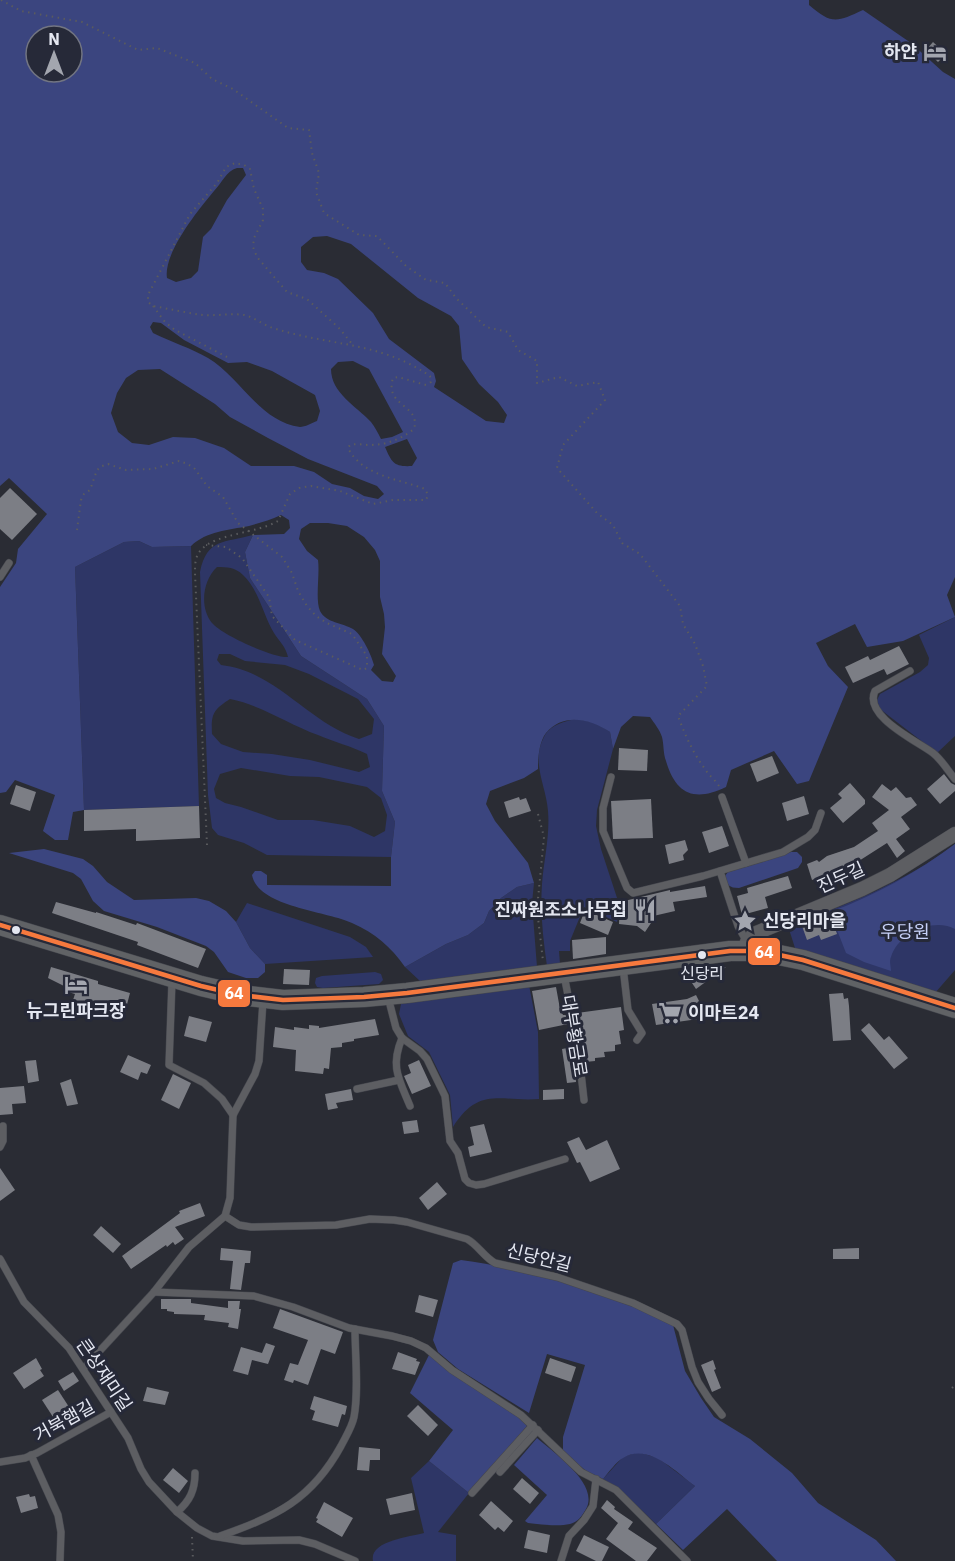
<svg xmlns="http://www.w3.org/2000/svg" width="955" height="1561" viewBox="0 0 955 1561" font-family="'IBM Plex Sans','Noto Sans KR',sans-serif">
  <rect width="100%" height="100%" fill="#2a2c34"/>
  <!-- green -->
  <g fill="#2e3666" fill-rule="evenodd">
    <path d="M253,535L245,552L250,578L301,656L367,699L384,726L382,791L395,822L391,857L267,855L244,843L218,835L212,828L208,795L200,572C207,538 224,543 253,535ZM217,567C227,567 235,567 243,575C259,590 263,615 274,633C279,641 286,647 288,657C273,658 222,635 212,623C199,607 203,580 217,567ZM219,654H230L245,661L285,665L309,674L358,699L374,719L372,734L359,739C308,723 276,671 221,665L217,660ZM230,699C261,705 288,724 318,735C334,742 351,746 367,754L370,767L359,772L310,760L272,754L243,752L221,744L212,734C211,714 213,710 230,699ZM241,768L290,776L319,777L367,787L381,798L387,815L385,831L374,837L350,826L313,820H278L241,807L225,803L216,798L214,789L220,774Z"/>
    <polygon points="139,541 152,547 191,546 199,806 84,810 75,567 124,542"/>
    <polygon points="955,617 955,736 937,753 880,709 877,700 880,694 920,672 928,665 929,658 919,635"/>
    <path d="M576,719L597,723L610,732L613,749L597,810L596,826L601,849L620,907L617,922L584,907L570,941V951H559L560,964L547,966C543,938 540,912 542,884C544,859 550,836 548,811C546,784 530,762 545,735C551,725 565,721 576,719Z"/>
    <path d="M955,844V970L935,993L795,948L788,926C847,905 905,882 955,844Z"/>
    <polygon points="534,883 532,903 537,967 420,981 405,967 446,944 468,935 484,923 489,911 501,898 517,887"/>
    <polygon points="247,903 350,937 366,947 373,957 265,964 250,948 236,922"/>
    <polygon points="375,972 381,974 383,980 379,984 323,988 317,987 315,983 316,978 322,976"/>
    <path d="M529,985L538,1032L539,1099C500,1102 479,1086 453,1127L450,1095L429,1052L408,1036L399,1014L401,1004L403,1002Z"/>
    <polygon points="638,1452 658,1458 695,1486 656,1524 629,1498 603,1479 623,1457"/>
    <path d="M429,1461L469,1493L438,1532L456,1535V1561H373C369,1541 409,1537 424,1533L411,1478Z"/>
  </g>
  <!-- forest -->
  <g fill="#3b457f" fill-rule="evenodd">
    <path d="M0,0H809V5C832,25 837,22 863,10L911,43L943,72L955,79V577L947,595L955,617L903,641L867,647L855,624L816,643L828,666L848,687L809,781L797,784L774,751L731,770L726,787C695,802 676,795 666,761C663,753 664,745 662,737C660,730 654,723 650,717L633,716L621,727L613,749L610,732C591,719 563,712 546,733C539,742 538,758 538,769L524,778L490,791L486,804L495,821L528,863L534,883L517,887L501,898L489,911L484,923L468,935L446,944L405,967C391,947 375,933 352,923C326,911 258,907 252,875L255,871H261L267,875V885L391,886V857L395,822L382,791L384,726L367,699L301,656L250,578L245,552L253,535L284,534L290,528L289,520L281,515C270,520 260,523 249,526C228,530 207,531 191,546L152,547L139,541L124,542L75,567L84,810L73,812L68,840H55L43,831L55,795L15,780L6,792L0,793V587L16,563L18,549L47,514L9,478L0,486ZM36,36H72V72H36ZM237,168H243L246,175L227,200L211,229L203,237L198,271L191,278L176,282L167,278C163,253 199,209 214,191C222,183 226,171 237,168ZM327,236L351,244L418,298L451,316L459,326L462,359L479,384L498,402L507,415L504,423L486,421L434,387L436,381L434,373L389,339L373,313L338,279L324,273L307,270L301,262V247L313,237ZM153,322L161,323L184,340L228,363L247,362L272,371L315,395L320,411L317,421C312,423 305,427 300,427C260,422 240,377 208,358C191,348 171,342 153,333L150,327ZM353,361L369,369L403,432L392,437L381,439C378,433 375,427 371,422C356,406 331,393 331,369L338,362ZM160,369L215,404L230,417L268,438L308,459L377,486L384,494L378,499L364,496L350,488L332,484L314,472L294,466H251L224,448L195,438L173,437L149,445L132,443L118,432L111,413L117,393L126,378L138,370ZM407,439L417,458L412,466C394,467 392,463 385,447ZM310,523H328L347,526L364,537L375,550L380,561V597L384,614L385,627L382,654L396,676L393,682L382,681L371,670L374,665C371,654 362,635 353,629C343,623 326,623 320,611C315,599 320,575 318,560L307,551L299,539L301,529Z"/>
    <path d="M955,844V929C934,917 898,933 891,957C889,961 891,967 891,971L864,962L846,953L830,912C874,896 918,872 955,844Z"/>
    <polygon points="44,849 83,859 93,866 107,882 134,900 196,898 209,901 226,911 236,922 250,948 265,964 265,972 258,978 246,978 228,972 214,952 206,946 157,927 104,911 93,901 81,879 73,873 9,853"/>
    <path d="M791,852H797L802,857V862L798,868L739,888C729,888 727,885 725,876L728,872Z"/>
    <path d="M461,1260C479,1262 497,1266 515,1270C572,1283 621,1299 673,1325L685,1371L701,1398L714,1417L750,1439L792,1473L818,1503L876,1540L896,1561H777L727,1509L683,1550L656,1524L695,1486C676,1472 648,1442 623,1458C616,1462 609,1472 603,1479L586,1471L563,1451V1437L585,1365L547,1354L529,1413L458,1369L438,1352L433,1340L453,1263Z"/>
    <polygon points="429,1355 508,1408 528,1425 469,1493 429,1461 453,1430 410,1393"/>
    <path d="M537,1438C553,1452 600,1484 586,1509C582,1516 578,1522 570,1524C557,1527 540,1524 528,1523L525,1521L547,1495L514,1465Z"/>
  </g>
  <!-- building -->
  <g fill="#7c7e85">
    <polygon points="933,42 946,54 938,62 926,50"/>
    <polygon points="10,488 37,514 12,540 0,529 0,498"/>
    <polygon points="899,646 909,664 887,675 884,669 853,683 845,667 868,656 870,660"/>
    <polygon points="619,748 648,750 647,771 618,770"/>
    <polygon points="772,756 779,773 757,782 750,764"/>
    <polygon points="944,774 951,783 955,785 955,791 940,804 927,789"/>
    <polygon points="850,783 865,800 865,804 843,823 830,808 842,798 838,794"/>
    <polygon points="882,784 891,791 896,787 906,798 911,797 917,805 901,817 910,829 896,839 905,851 897,858 887,843 851,866 812,880 807,864 817,860 819,862 827,856 854,847 878,831 872,823 889,810 872,797"/>
    <polygon points="16,785 36,792 30,811 10,804"/>
    <polygon points="804,796 809,814 787,821 782,803"/>
    <polygon points="519,797 520,800 526,798 531,811 509,818 504,802"/>
    <polygon points="651,799 653,838 613,839 611,801"/>
    <polygon points="199,806 200,838 136,841 136,829 84,831 84,810"/>
    <polygon points="722,826 729,846 709,853 702,832"/>
    <polygon points="685,840 688,850 683,855 684,860 669,864 665,845"/>
    <polygon points="788,876 792,888 765,897 768,908 742,915 737,896 748,893 747,888"/>
    <polygon points="705,886 707,897 673,902 675,911 649,917 651,923 645,932 637,926 619,924 620,902 670,890 670,892"/>
    <polygon points="56,902 96,913 96,912 136,925 137,923 206,949 198,968 137,945 138,942 52,913"/>
    <polygon points="585,910 613,922 608,935 580,923"/>
    <polygon points="831,916 837,934 821,940 819,935 807,940 802,926"/>
    <polygon points="606,937 606,954 573,959 572,940"/>
    <polygon points="51,967 98,981 98,984 130,993 124,1016 73,1000 75,994 65,991 66,987 48,978"/>
    <polygon points="726,967 696,989 688,977"/>
    <polygon points="284,969 310,970 309,985 283,984"/>
    <polygon points="556,987 560,1009 563,1015 566,1015 568,1024 539,1030 532,991"/>
    <polygon points="843,993 844,999 848,998 849,1006 851,1040 833,1041 829,994"/>
    <polygon points="696,995 700,1003 696,1005 698,1019 656,1025 652,1004 687,999"/>
    <polygon points="621,1007 624,1030 619,1031 621,1044 615,1045 615,1051 604,1052 605,1057 595,1058 595,1061 585,1062 577,1013"/>
    <polygon points="189,1016 212,1022 206,1042 184,1036"/>
    <polygon points="375,1019 379,1035 354,1039 354,1041 342,1043 342,1047 331,1048 329,1069 324,1068 323,1074 295,1071 296,1050 273,1047 275,1027 294,1030 294,1027 309,1029 309,1025 319,1026 319,1028"/>
    <polygon points="869,1023 884,1040 889,1036 908,1058 894,1069 861,1030"/>
    <polygon points="573,1047 576,1082 567,1083 562,1049"/>
    <polygon points="128,1055 151,1065 147,1074 141,1072 138,1080 120,1072"/>
    <polygon points="36,1060 39,1081 28,1083 25,1061"/>
    <polygon points="419,1060 431,1086 412,1094 404,1076 411,1073 408,1065"/>
    <polygon points="173,1074 191,1083 179,1109 161,1100"/>
    <polygon points="71,1079 78,1104 67,1106 60,1083"/>
    <polygon points="24,1086 26,1103 12,1104 13,1114 0,1115 0,1088"/>
    <polygon points="351,1089 353,1100 336,1103 338,1108 328,1110 325,1094"/>
    <polygon points="564,1089 564,1099 543,1100 543,1090"/>
    <polygon points="417,1120 419,1132 404,1134 402,1122"/>
    <polygon points="484,1124 492,1152 470,1157 468,1147 474,1145 470,1127"/>
    <polygon points="579,1137 586,1150 607,1140 620,1169 590,1182 580,1162 577,1163 567,1142"/>
    <polygon points="0,1168 15,1190 0,1201"/>
    <polygon points="437,1182 447,1194 428,1210 419,1198"/>
    <polygon points="200,1203 205,1216 175,1227 184,1239 175,1245 173,1242 167,1247 166,1245 131,1269 122,1256 180,1213 179,1211"/>
    <polygon points="101,1226 121,1244 113,1253 93,1235"/>
    <polygon points="221,1248 251,1251 250,1263 245,1263 241,1290 230,1289 233,1261 220,1260"/>
    <polygon points="859,1248 859,1259 833,1259 833,1249"/>
    <polygon points="419,1295 438,1300 433,1317 415,1312"/>
    <polygon points="161,1299 191,1299 191,1303 228,1308 228,1301 240,1301 239,1309 241,1309 238,1329 228,1327 229,1323 204,1320 205,1315 174,1314 174,1312 167,1311 167,1309 161,1309"/>
    <polygon points="280,1309 343,1332 335,1354 321,1349 308,1385 294,1380 293,1383 284,1380 290,1363 298,1365 308,1340 273,1328"/>
    <polygon points="266,1343 275,1346 268,1364 252,1360 248,1375 233,1371 241,1347 262,1353"/>
    <polygon points="398,1352 417,1359 416,1361 420,1362 415,1375 392,1369"/>
    <polygon points="36,1358 42,1369 40,1370 44,1376 24,1389 13,1373"/>
    <polygon points="550,1358 576,1367 571,1382 545,1373"/>
    <polygon points="713,1360 716,1369 714,1370 721,1388 712,1392 701,1365"/>
    <polygon points="73,1372 79,1381 64,1391 58,1381"/>
    <polygon points="147,1387 169,1392 165,1405 143,1401"/>
    <polygon points="58,1390 69,1407 53,1417 42,1400"/>
    <polygon points="314,1396 347,1406 345,1415 342,1414 338,1427 312,1420 315,1411 310,1409"/>
    <polygon points="418,1405 438,1425 428,1436 407,1416"/>
    <polygon points="359,1447 380,1449 380,1460 370,1460 369,1471 357,1470"/>
    <polygon points="173,1468 188,1481 179,1493 163,1480"/>
    <polygon points="522,1478 539,1493 530,1504 513,1489"/>
    <polygon points="412,1493 415,1510 390,1515 386,1499"/>
    <polygon points="29,1494 30,1497 35,1496 38,1508 21,1513 16,1497"/>
    <polygon points="607,1500 615,1507 614,1509 633,1522 628,1529 657,1548 647,1561 636,1561 606,1539 618,1523 601,1508"/>
    <polygon points="491,1501 513,1521 504,1532 498,1527 495,1530 479,1515"/>
    <polygon points="324,1502 353,1518 342,1537 316,1522 318,1519 316,1518"/>
    <polygon points="528,1530 550,1535 547,1553 524,1548"/>
    <polygon points="584,1535 609,1547 602,1561 596,1561 576,1551"/>
  </g>
  <g fill="none" stroke-linecap="round" stroke-linejoin="round">
    <!-- lane casing -->
    <g stroke="#45474e" stroke-width="8">
      <g id="lane">
        <polyline points="0,577 9,563"/>
        <path d="M910,671L875,691C863,716 917,741 933,753C942,760 948,771 955,779"/>
        <polyline points="611,777 603,808 603,831 627,888 633,893 703,876 783,852 808,837 815,830 821,813"/>
        <polyline points="722,797 746,863"/>
        <polyline points="720,871 738,926 747,942"/>
        <polyline points="623,967 628,1010 642,1033 637,1040"/>
        <polyline points="564,975 578,1046 584,1100"/>
        <polyline points="172,981 169,1065 204,1083 222,1099 233,1115"/>
        <polyline points="388,997 396,1028 402,1038 420,1051 427,1059 445,1096 450,1141 458,1153 465,1179 469,1183 476,1185 484,1184 565,1159"/>
        <path d="M402,1038C390,1067 399,1079 410,1106"/>
        <polyline points="357,1089 399,1080"/>
        <polyline points="0,1147 3,1141 3,1126"/>
        <path d="M225,1216L239,1225L251,1227L336,1225L370,1219L394,1220L407,1222L467,1239C478,1245 484,1257 495,1263L557,1277L633,1303L677,1324L682,1330L692,1367L698,1382L709,1399L722,1415"/>
        <polyline points="0,1259 24,1302 69,1348 128,1438 141,1469 149,1482 177,1512 197,1528 212,1536 243,1541 299,1540 315,1544 355,1561"/>
        <polyline points="154,1292 254,1296 293,1307 349,1328 392,1336 411,1341 426,1348 452,1370 521,1415 581,1472 616,1490 687,1561"/>
        <polyline points="83,1369 154,1292 189,1247 225,1216 230,1198 233,1115 255,1074 259,1061 263,1001"/>
        <polyline points="31,1455 58,1515 61,1532 60,1561"/>
        <polyline points="0,1462 25,1458 37,1453 111,1412"/>
        <polyline points="500,1472 538,1430"/>
        <polyline points="472,1493 533,1425"/>
        <path d="M177,1512C190,1501 195,1490 195,1473"/>
        <path d="M220,1536C276,1517 312,1499 341,1446C346,1436 352,1427 354,1417C359,1390 355,1356 355,1329"/>
        <polyline points="561,1561 569,1536 584,1520 593,1506 596,1479"/>
      </g>
    </g>
    <!-- street casing -->
    <g stroke="#45474e" stroke-width="15">
      <polyline id="street" points="743,951 747,942 754,934 862,889 890,875 955,834"/>
    </g>
    <!-- secondary casing -->
    <g stroke="#45474e" stroke-width="21">
      <polyline id="secondary" points="0,925 201,986 240,995 283,1000 364,997 407,993 730,951 760,951 803,960 955,1008"/>
    </g>
    <!-- path -->
    <g stroke="#5a5b5e" stroke-width="2" stroke-dasharray="1.5 4.5" stroke-linecap="butt">
      <path d="M1,0L21,11L82,22L138,50L157,48L195,63L212,79L233,89L288,128L309,130L312,153L319,173L316,192L324,213L359,235L377,236L406,266L426,280L445,283L456,298L486,327L508,332L518,350L537,361V383L559,377L577,386L598,382L605,400L563,445L557,468L597,513L613,525L622,543L640,554L680,606L683,624L695,644L703,666L707,686L678,716C685,735 693,753 705,769C709,776 717,781 720,788"/>
      <polyline points="153,306 165,322 175,330 227,357"/>
      <polyline points="77,530 81,500 84,494 90,490 97,470 102,466 108,464 126,470 153,469 179,461 188,464 195,469 207,486 223,497 238,523 282,557 292,573 298,591 307,606 316,616 327,623 352,634 367,656 367,668 363,670 295,640 272,616 269,597 242,558 226,547 206,545"/>
      <polyline points="538,814 544,837 537,909 543,961"/>
      <path d="M207,845L195,573C195,565 195,556 201,550C214,534 258,533 278,521L290,494L299,488L311,486L340,491L373,504L393,500H426L428,495L425,489C399,479 362,476 348,448L350,445C357,443 363,445 369,445C387,445 401,439 414,429C421,404 384,407 393,378L398,377L426,385L431,382L430,376C379,341 328,346 273,328C263,325 254,317 244,315C231,313 217,316 203,315C187,313 170,309 153,306L148,302V295L190,214L217,183L226,167L235,163L244,165L250,169L254,189L263,209V220L254,238L253,247L257,257L287,292L307,299L340,329L352,344"/>
      <polyline points="952,1388 955,1385"/>
      <polyline points="192,1537 193,1561"/>
    </g>
    <!-- lane -->
    <use href="#lane" stroke="#5d5e62" stroke-width="7"/>
    <!-- street -->
    <use href="#street" stroke="#5d5e62" stroke-width="14"/>
    <!-- secondary -->
    <use href="#secondary" stroke="#606265" stroke-width="20"/>
    <!-- bus-1 casing -->
    <g stroke="#262938" stroke-width="9">
      <polyline id="bus-1" points="0,925 201,986 240,995 283,1000 364,997 407,993 730,951 760,951 803,960 955,1008"/>
    </g>
    <!-- bus-1 -->
    <use href="#bus-1" stroke="#f6793e" stroke-width="4.5"/>
  </g>
  <!-- icons -->
  <defs>
    <g id="hotel-bare" transform="scale(1.8)"><path d="M-6-4.5h1.5V1H6V5H4.5V3h-9V5H-6ZM-4 0a1.8 1.8 0 1 1 3.6 0ZM.5 0V-2.5h3Q6-2.5 6 0Z" fill="#a3a6af" stroke="#262938" stroke-width="2.5" paint-order="stroke"/></g>
    <g id="restaurant-bare" transform="scale(1.8)"><path d="M-5-6h1v4h1v-4h1v4h1v-4h1v5L-1.5 .5V6h-2V.5L-5-1ZM5-6V6H3V1.5H1.5Q1.5-4 5-6Z" fill="#a3a6af" stroke="#262938" stroke-width="2.5" paint-order="stroke"/></g>
    <g id="sight-bare" transform="scale(1.8)"><path d="M0-6L1.8-2.2L6-1.7L2.9 1.2L3.7 5.4L0 3.3L-3.7 5.4L-2.9 1.2L-6-1.7L-1.8-2.2Z" fill="#a3a6af" stroke="#262938" stroke-width="2.5" paint-order="stroke"/></g>
    <g id="supermarket-bare" transform="scale(1.8)"><path d="M-6-5.5h2.5l.6 2H6L4.5 2H-2.5L-4.4-4H-6ZM-1.5 3.2a1.3 1.3 0 1 0 .1 0ZM3 3.2a1.3 1.3 0 1 0 .1 0Z" fill="#a3a6af" stroke="#262938" stroke-width="2.5" paint-order="stroke"/></g>
  </defs>
  <g fill-rule="evenodd">
    <use href="#hotel-bare" x="935" y="52"/>
    <use href="#restaurant-bare" x="645" y="910"/>
    <use href="#sight-bare" x="745" y="921"/>
    <use href="#hotel-bare" x="76" y="985"/>
    <use href="#supermarket-bare" x="670" y="1013"/>
  </g>
  <!-- markers -->
  <g fill="#e4e7f1" stroke="#262938" stroke-width="2">
    <circle cx="16" cy="930" r="5"/>
    <circle cx="702" cy="955" r="5"/>
  </g>
  <g text-anchor="middle" stroke-width="6" stroke-linejoin="round" paint-order="stroke">
    <!-- bus labels -->
    <g font-size="16" fill="#e4e7f1" stroke="#262938">
      <text x="702" y="979">신당리</text>
    </g>
    <!-- poi labels -->
    <g font-size="18" font-weight="bold" fill="#e4e7f1" stroke="#262938" text-anchor="end">
      <text x="917" y="58">하얀</text>
      <text x="627" y="916">진짜원조소나무집</text>
      <text x="763" y="927" text-anchor="start">신당리마을</text>
      <text x="76" y="1017" text-anchor="middle">뉴그린파크장</text>
      <text x="688" y="1019" text-anchor="start">이마트24</text>
    </g>
    <!-- street labels -->
    <g font-size="18" fill="#e4e7f1" stroke="#262938">
      <text transform="translate(841 878) rotate(-24)" y="6">진두길</text>
      <text transform="translate(574 1036) rotate(81)" y="6">대부황금로</text>
      <text transform="translate(539 1258) rotate(14)" y="6">신당안길</text>
      <text transform="translate(104 1375) rotate(56)" y="6">큰상재미길</text>
      <text transform="translate(64 1421) rotate(-29)" y="6">거북햄길</text>
    </g>
    <!-- park labels -->
    <g font-size="18" fill="#c7d1f8" stroke="#262938">
      <text x="905" y="938">우당원</text>
    </g>
  </g>
  <g stroke="#262938" stroke-width="2">
    <rect x="747" y="937" width="34" height="29" rx="6" fill="#f6793e"/>
    <rect x="217" y="979" width="34" height="29" rx="6" fill="#f6793e"/>
  </g>
  <g font-size="16" text-anchor="middle" font-weight="bold" fill="#fff">
    <text x="764" y="958">64</text>
    <text x="234" y="999">64</text>
  </g>
  <!-- north arrow -->
  <g transform="translate(54 54)"><circle r="28" fill="#262938" stroke="#727582" stroke-width="1.5"/>
  <path d="M0-4.5L10 22L0 15L-10 22Z" fill="#a3a6af"/>
  <text y="-9" font-size="16" font-weight="bold" text-anchor="middle" fill="#e4e7f1">N</text>
  </g>
</svg>
